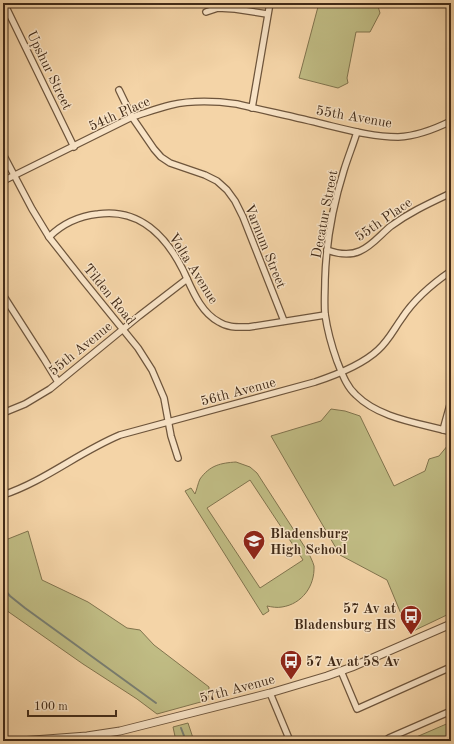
<svg xmlns="http://www.w3.org/2000/svg" width="454" height="744" viewBox="0 0 454 744" font-family="'Old Standard TT',serif">
  <rect width="100%" height="100%" fill="#f4d4a7"/>
  <filter id="stains"><feTurbulence type="fractalNoise" baseFrequency=".005" numOctaves="4"/><feColorMatrix values="0 0 0 0 .2 0 0 0 0 .09 0 0 0 0 .02 0 0 0 .5 -.17"/></filter>
  <radialGradient id="worn" r=".72"><stop offset=".6" stop-color="#630" stop-opacity="0"/><stop offset="1" stop-color="#630" stop-opacity=".3"/></radialGradient>
  <!-- green -->
  <g fill="#c0bc84" stroke="#81744e" fill-rule="evenodd">
    <polygon points="319,3 377,3 380,13 370,32 356,32 347,78 348,83 338,88 299,78"/>
    <polygon points="331,409 345,411 360,416 394,486 425,471 429,459 439,456 448,445 451,446 451,613 409,633 387,580 340,555 271,436 321,421"/>
    <path d="M236,462L250,467L257,473L308,552C310,556 313,562 314,566C315,586 302,604 282,607C277,608 272,607 267,606L269,611L263,615L185,491L191,488L195,494C197,489 198,483 200,479C210,465 221,463 236,462ZM250,480L303,560L260,588L207,508Z"/>
    <polygon points="28,531 42,580 88,602 127,628 140,630 154,645 209,687 208,700 157,714 137,699 83,664 3,608 3,541"/>
    <polygon points="451,722 451,741 407,741"/>
    <polygon points="188,723 194,741 176,741 173,727"/>
  </g>
  <g fill="none" stroke-linecap="round" stroke-linejoin="round">
    <!-- stream -->
    <g stroke="#797f73" stroke-width="2">
      <polyline points="3,588 10,596 25,608 156,703"/>
      <polyline points="181,728 186,741"/>
    </g>
    <!-- minor casing -->
    <g stroke="#6e553c" stroke-width="8">
      <g id="minor">
        <polyline points="4,3 74,147"/>
        <polyline points="206,12 218,8 235,9 267,14"/>
        <polyline points="119,90 132,117 154,149 161,157 170,163 205,175 217,181 227,190 235,201 243,217 284,321"/>
        <polyline points="252,108 270,3"/>
        <path d="M357,132C353,145 348,157 344,170C333,205 326,243 325,280C325,291 324,303 325,314C327,328 332,347 337,361C342,373 346,386 356,395C380,419 420,423 451,432"/>
        <polyline points="3,154 32,209 49,237 82,279 138,348 152,370 164,398 171,436 178,458"/>
        <path d="M3,181L132,117C145,113 158,108 171,105C193,100 215,101 237,104C266,111 295,117 323,124C348,130 373,137 398,137C417,136 435,129 451,121"/>
        <path d="M49,237C62,224 80,216 98,214C139,208 166,236 183,270C192,289 200,312 219,322C228,328 238,327 249,327L325,315"/>
        <path d="M327,250C338,254 349,256 360,251C372,246 381,234 391,226C410,212 430,203 451,193"/>
        <polyline points="3,295 44,359 58,382"/>
        <polyline points="3,413 25,404 50,389 139,316 187,279"/>
        <polyline points="443,430 451,401"/>
        <path d="M3,495C45,481 79,452 120,435L315,382C336,375 362,365 378,350C389,340 394,329 402,318C415,298 432,284 451,271"/>
        <polyline points="341,671 357,709 451,667"/>
        <polyline points="270,693 290,741"/>
        <polyline points="389,738 451,711"/>
      </g>
    </g>
    <!-- tertiary casing -->
    <g stroke="#6e553c" stroke-width="9">
      <polyline id="tertiary" points="20,741 87,736 120,731 270,693 327,676 352,667 451,624"/>
    </g>
    <!-- minor -->
    <use href="#minor" stroke="#f8e3c6" stroke-width="5.5"/>
    <!-- tertiary -->
    <use href="#tertiary" stroke="#f8e3c6" stroke-width="7"/>
  </g>
  <!-- icons -->
  <defs>
    <g id="school-pin" transform="scale(1.15)"><path d="M0 17L-7.5 6A9.5 9.5 0 1 1 7.5 6Z" fill="#8f2418" stroke="#f8e3c6"/><path d="M0-5L7-2L0 1L-7-2ZM-4 1L0 2.5L4 1V4Q0 6-4 4Z" fill="#fff"/></g>
    <g id="bus-pin" transform="scale(1.15)"><path d="M0 17L-7.5 6A9.5 9.5 0 1 1 7.5 6Z" fill="#8f2418" stroke="#f8e3c6"/><path d="M-5-6H5V4H4V6H2V4H-2V6H-4V4H-5ZM-3.5-4V0h7V-4ZM-3.5 1.2v1.5H-2V1.2ZM2 1.2v1.5H3.5V1.2Z" fill="#fff"/></g>
  </defs>
  <g fill-rule="evenodd">
    <use href="#school-pin" x="254" y="541"/>
    <use href="#bus-pin" x="411" y="616"/>
    <use href="#bus-pin" x="291" y="661"/>
  </g>
  <g text-anchor="middle" stroke-width="3" stroke-linejoin="round" paint-order="stroke">
    <!-- street labels -->
    <g font-size="14" fill="#422b18" stroke="#f8e3c6">
      <text transform="translate(50 70) rotate(64)" y="5">Upshur Street</text>
      <text transform="translate(119 113) rotate(-24)" y="5">54th Place</text>
      <text transform="translate(354 116) rotate(10)" y="5">55th Avenue</text>
      <text transform="translate(324 214) rotate(-79)" y="5">Decatur Street</text>
      <text transform="translate(383 219) rotate(-35)" y="5">55th Place</text>
      <text transform="translate(266 246) rotate(68)" y="5">Varnum Street</text>
      <text transform="translate(194 268) rotate(58)" y="5">Volta Avenue</text>
      <text transform="translate(110 294) rotate(51)" y="5">Tilden Road</text>
      <text transform="translate(80 348) rotate(-39)" y="5">55th Avenue</text>
      <text transform="translate(238 391) rotate(-15)" y="5">56th Avenue</text>
      <text transform="translate(237 688) rotate(-15)" y="5">57th Avenue</text>
    </g>
    <!-- poi labels -->
    <g font-size="14" font-weight="bold" fill="#422b18" stroke="#f8e3c6" text-anchor="start">
      <text x="270" y="538">Bladensburg<tspan x="270" dy="16">High School</tspan></text>
      <text x="396" y="613" text-anchor="end">57 Av at<tspan x="396" dy="16">Bladensburg HS</tspan></text>
      <text x="306" y="666">57 Av at 58 Av</text>
    </g>
  </g>
  <!-- margin -->
  <rect width="454" height="744" fill="none" stroke="#f4d4a7" stroke-width="16"/>
  <rect x="4" y="4" width="446" height="736" fill="none" stroke="#422b18" stroke-width="2"/>
  <rect x="8" y="8" width="438" height="728" fill="none" stroke="#422b18"/>
  <!-- scale -->
  <path d="M28 710v6h88v-6" fill="none" stroke="#422b18" stroke-width="2"/>
  <text x="34" y="710" font-size="12" fill="#422b18" stroke="#f8e3c6" stroke-width="3" paint-order="stroke">100 m</text>
  <rect width="100%" height="100%" filter="url(#stains)"/>
  <rect width="100%" height="100%" fill="url(#worn)"/>
</svg>
